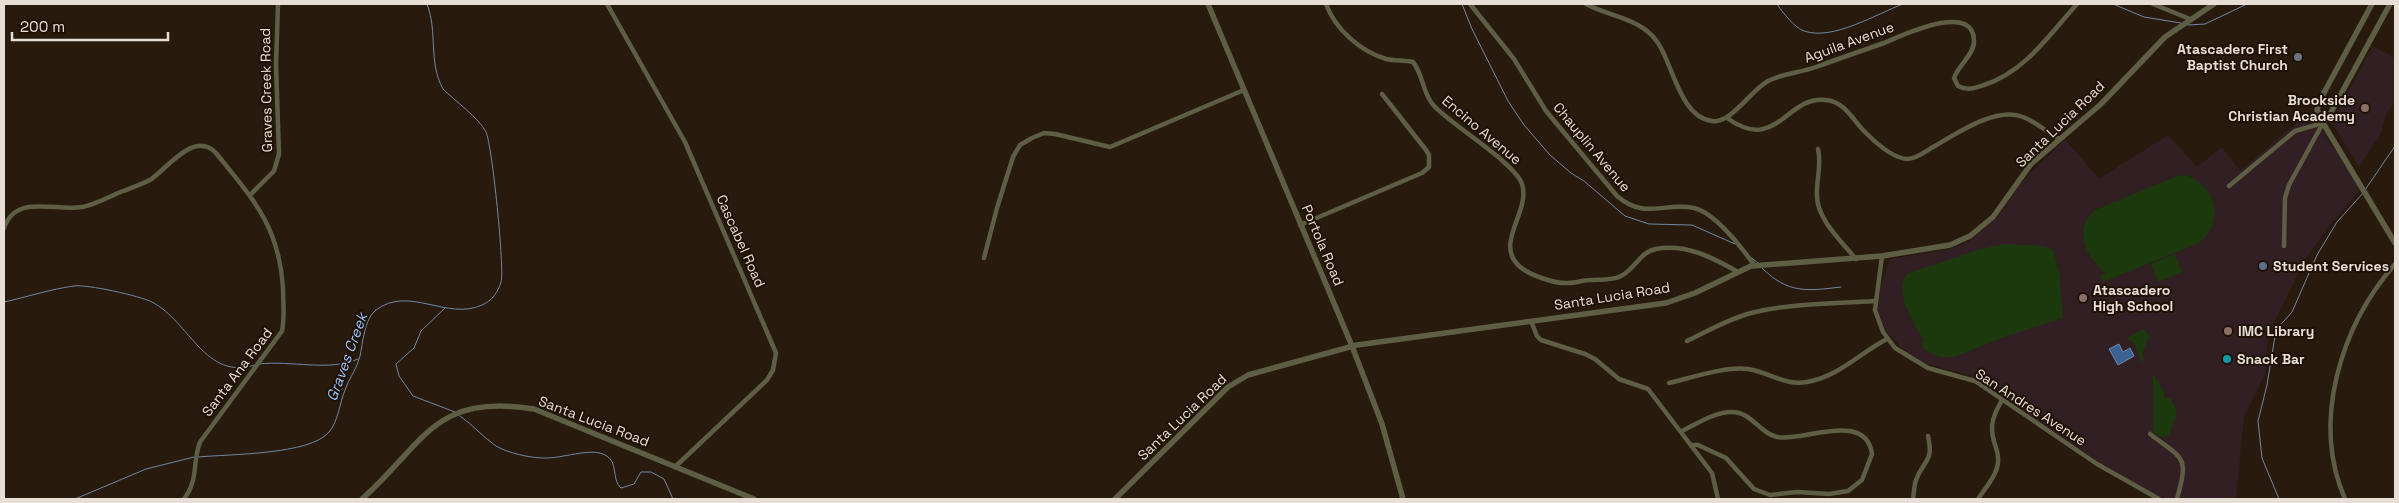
<svg xmlns="http://www.w3.org/2000/svg" width="2399" height="503" viewBox="0 0 2399 503" font-family="'Space Grotesk',sans-serif">
  <rect width="100%" height="100%" fill="#281b0e"/>
  <!-- education -->
  <g fill="#311f24">
    <polygon points="2373,46 2395,58 2395,102 2387,113 2381,133 2359,167 2333,124 2333,120"/>
    <polygon points="2310,112 2361,189 2328,227 2305,260 2268,334 2265,374 2244,417 2236,499 2169,499 2156,495 2097,461 1969,375 1920,362 1910,356 1885,330 1878,311 1880,290 1890,259 1951,249 1968,242 1998,217 2021,183 2065,139 2099,179 2168,135 2197,167 2222,147 2240,171"/>
  </g>
  <!-- green -->
  <g fill="#1b390c">
    <path d="M2185,175C2217,186 2226,222 2199,243L2103,282L2100,275L2106,273C2086,258 2072,229 2095,210L2177,176Z"/>
    <path d="M2005,244C2020,246 2042,243 2053,250L2059,271L2063,318L2010,335L1954,357H1940L1932,354L1923,348L1922,344L1924,340C1913,322 1893,293 1907,274L1980,249Z"/>
    <polygon points="2175,254 2182,272 2158,282 2151,264"/>
    <polygon points="2143,329 2145,330 2149,337 2142,354 2144,361 2141,362 2135,344 2127,338"/>
    <polygon points="2153,373 2163,390 2165,398 2171,398 2177,413 2169,435 2164,438 2153,432"/>
  </g>
  <!-- water -->
  <polygon fill="#3b6292" stroke="#6f87a6" points="2119,344 2123,352 2130,348 2134,356 2118,365 2109,349"/>
  <g fill="none" stroke-linecap="round" stroke-linejoin="round">
    <!-- stream -->
    <g stroke="#6f87a6" stroke-width="1">
      <polyline points="1462,4 1472,29 1508,101 1524,125 1550,155 1571,173 1584,181 1625,216 1649,224 1692,225 1735,244"/>
      <path d="M1777,4C1782,12 1795,28 1804,31C1833,41 1876,14 1903,4"/>
      <polyline points="2113,4 2144,17 2181,23"/>
      <polyline points="2188,25 2205,24 2247,4"/>
      <polyline points="2365,190 2395,146"/>
      <polyline points="1752,258 1758,263"/>
      <path d="M1762,268C1788,294 1807,291 1841,287"/>
      <path d="M4,302C27,297 51,289 74,286C87,284 140,296 152,302C190,322 205,381 255,365"/>
      <polyline points="445,308 421,331 414,348 396,364 399,376 413,396 455,412"/>
      <path d="M259,364C291,360 328,372 358,359"/>
      <path d="M460,416C473,425 483,437 496,446C508,453 530,458 544,458C561,459 591,447 605,455C619,462 611,479 621,488L634,484L641,472H651L664,479L673,499"/>
      <path d="M198,457C229,454 310,455 329,432C338,422 340,402 345,390C349,378 357,369 360,356C363,343 364,319 376,310C409,285 447,321 482,305C492,301 498,292 501,282C505,271 492,144 486,132C479,118 455,101 443,89C428,62 438,32 427,4"/>
      <polyline points="75,499 146,469 194,457"/>
      <polyline points="2279,499 2262,458 2258,421 2267,385 2276,330 2292,312 2317,255 2337,222 2363,193"/>
    </g>
    <!-- minor -->
    <g stroke="#5d5e44" stroke-width="4.5">
      <polyline points="607,4 685,142 776,353 773,370 767,380 676,466"/>
      <path d="M1326,4C1335,29 1360,51 1386,59C1395,61 1404,60 1413,62C1424,76 1422,93 1434,106C1453,126 1515,163 1522,184C1531,211 1494,243 1519,266C1529,275 1555,284 1568,283C1576,283 1583,280 1591,280C1601,279 1611,281 1621,276C1635,269 1640,252 1656,249C1685,243 1714,258 1738,272"/>
      <path d="M1470,4L1514,59L1546,111L1617,196C1645,220 1663,202 1694,208C1716,213 1742,248 1755,266"/>
      <path d="M1586,4C1610,17 1642,18 1658,43C1673,65 1680,117 1712,121C1731,124 1751,90 1768,81C1783,73 1800,73 1816,67C1838,59 1861,51 1884,43C1901,36 1975,0 1974,42C1974,54 1958,66 1954,78L1958,86C1967,91 1975,88 1984,85C2025,72 2050,34 2077,4"/>
      <polyline points="2153,4 2190,19"/>
      <path d="M1727,118C1777,154 1786,95 1826,100C1846,102 1853,121 1866,133C1875,142 1894,159 1908,159C1917,159 1927,150 1935,146C1957,133 1997,106 2023,117C2036,122 2047,132 2059,139"/>
      <path d="M1818,149C1822,165 1816,180 1817,196C1817,219 1842,242 1856,259"/>
      <polyline points="2229,186 2295,131 2323,123"/>
      <polyline points="250,195 274,171 279,154 276,65 278,4"/>
      <polyline points="1300,225 1422,173 1429,167 1429,155 1426,150 1382,94"/>
      <path d="M4,228C16,193 56,212 82,207C94,205 107,198 118,193C128,189 140,185 150,180C168,168 194,130 216,153C253,199 279,226 283,288C283,302 285,317 282,331L200,442C192,463 199,479 184,499"/>
      <polyline points="2284,246 2285,198 2289,185 2323,123"/>
      <polyline points="1882,256 1875,310 1883,332 1895,348 1928,368 1975,381 2097,464 2159,499"/>
      <polyline points="984,258 997,208 1013,157 1020,145 1032,138 1044,133 1055,134 1110,147 1244,90"/>
      <polyline points="1531,321 1537,336 1541,340 1585,354 1595,359 1619,379 1648,389 1712,473 1718,499"/>
      <path d="M1687,341C1708,331 1728,319 1751,313C1790,303 1834,304 1875,301"/>
      <path d="M1669,383C1691,378 1725,366 1748,369C1769,372 1785,386 1807,382C1838,377 1860,353 1887,339"/>
      <path d="M1682,431C1697,424 1714,412 1732,412C1752,412 1759,433 1777,437C1803,442 1866,410 1872,454L1862,480L1848,491L1829,494L1797,492L1770,495L1754,489L1726,458L1698,445H1691"/>
      <path d="M2150,434C2184,460 2189,455 2177,499"/>
      <path d="M1913,499C1914,493 1914,486 1916,480C1924,459 1934,462 1928,436"/>
      <path d="M1978,499C1986,487 2000,472 1998,457C1998,452 1995,446 1994,441C1989,425 1994,414 2002,400"/>
      <path d="M2345,499C2311,421 2341,326 2395,264"/>
    </g>
    <!-- tertiary -->
    <g stroke="#5d5e44" stroke-width="5.5">
      <polyline points="1208,4 1352,346 1382,424 1403,499"/>
      <polyline points="2372,4 2320,100 2317,110 2323,123 2395,243"/>
      <polyline points="2323,123 2329,116 2390,4"/>
      <path d="M362,499C425,443 433,393 534,409L754,499"/>
      <polyline points="1115,499 1228,387 1248,375 1357,345 1666,303 1695,293 1751,266 1882,256 1950,245 1970,236 1993,217 2031,164 2101,104 2165,37 2214,4"/>
    </g>
  </g>
  <!-- markers -->
  <circle fill="#6b7280" stroke="#1f1205" stroke-width="2" cx="2298" cy="57" r="5"/>
  <g fill="#8d6e63" stroke="#1f1205" stroke-width="2">
    <circle cx="2365" cy="108" r="5"/>
    <circle cx="2083" cy="298" r="5"/>
    <circle cx="2228" cy="331" r="5"/>
  </g>
  <circle fill="#5c6f8a" stroke="#1f1205" stroke-width="2" cx="2263" cy="266" r="5"/>
  <circle fill="#0f9aa8" stroke="#1f1205" stroke-width="2" cx="2227" cy="359" r="5"/>
  <g text-anchor="middle" stroke-width="4" stroke-linejoin="round" paint-order="stroke">
    <!-- street labels -->
    <g font-size="14" fill="#e7ded5" stroke="#1f1205">
      <text transform="translate(1849 42) rotate(-20)" y="5">Aguila Avenue</text>
      <text transform="translate(266 90) rotate(-91)" y="5">Graves Creek Road</text>
      <text transform="translate(2060 124) rotate(-44)" y="5">Santa Lucia Road</text>
      <text transform="translate(1482 130) rotate(40)" y="5">Encino Avenue</text>
      <text transform="translate(1592 147) rotate(50)" y="5">Chauplin Avenue</text>
      <text transform="translate(741 241) rotate(66)" y="5">Cascabel Road</text>
      <text transform="translate(1323 245) rotate(67)" y="5">Portola Road</text>
      <text transform="translate(1612 296) rotate(-9)" y="5">Santa Lucia Road</text>
      <text transform="translate(237 372) rotate(-53)" y="5">Santa Ana Road</text>
      <text transform="translate(2031 407) rotate(33)" y="5">San Andres Avenue</text>
      <text transform="translate(1182 417) rotate(-44)" y="5">Santa Lucia Road</text>
      <text transform="translate(594 421) rotate(21)" y="5">Santa Lucia Road</text>
    </g>
    <!-- poi labels -->
    <g font-size="14" font-weight="bold" fill="#e7ded5" stroke="#1f1205" text-anchor="start">
      <text x="2288" y="54" text-anchor="end">Atascadero First<tspan x="2288" dy="16">Baptist Church</tspan></text>
      <text x="2355" y="105" text-anchor="end">Brookside<tspan x="2355" dy="16">Christian Academy</tspan></text>
      <text x="2273" y="271">Student Services</text>
      <text x="2093" y="295">Atascadero<tspan x="2093" dy="16">High School</tspan></text>
      <text x="2238" y="336">IMC Library</text>
      <text x="2237" y="364">Snack Bar</text>
    </g>
    <!-- water labels -->
    <g font-size="15" font-style="italic" fill="#96c4fe" stroke="#1f1205">
      <text transform="translate(347 357) rotate(-70)" y="5">Graves Creek</text>
    </g>
  </g>
  <!-- border -->
  <rect width="2399" height="503" fill="none" stroke="#e7ded5" stroke-width="10"/>
  <!-- scale -->
  <path d="M12 32v8h156v-8" fill="none" stroke="#e7ded5" stroke-width="2.5"/>
  <text x="20" y="32" font-size="15" fill="#e7ded5" stroke="#1f1205" stroke-width="4" paint-order="stroke">200 m</text>
</svg>
